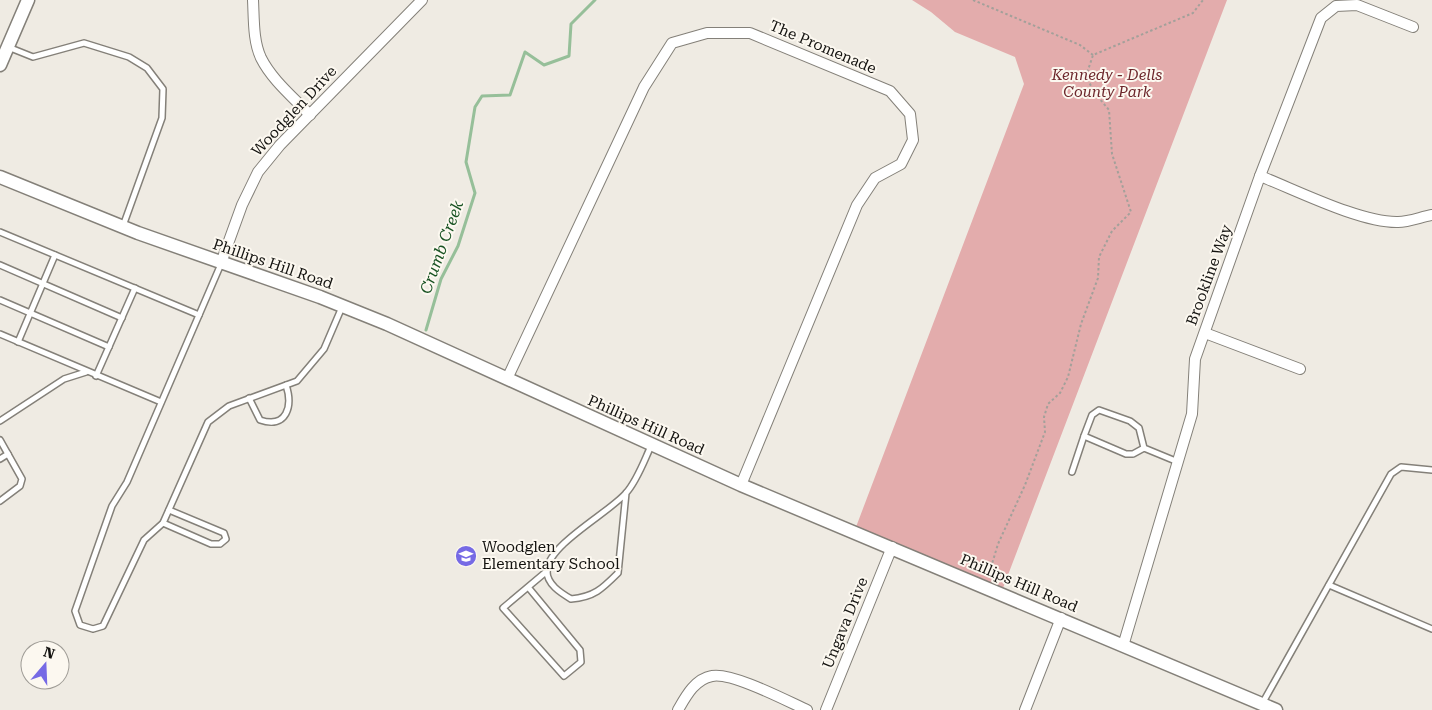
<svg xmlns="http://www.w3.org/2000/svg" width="1432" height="710" viewBox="0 0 1432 710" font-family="'Roboto Serif',serif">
  <rect width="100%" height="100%" fill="#efebe3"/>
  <!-- green -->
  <polygon fill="#e3acac" points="912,0 1227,0 1003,588 856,527 1024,84 1015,57 955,32 931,12"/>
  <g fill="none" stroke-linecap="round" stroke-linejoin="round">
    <!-- stream -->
    <polyline stroke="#96bf99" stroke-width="3" points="426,330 441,279 458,246 475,193 466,162 475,107 482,96 510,95 525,52 544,65 569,56 571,24 595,0"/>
    <!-- service casing -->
    <g stroke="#848079" stroke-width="8">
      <g id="service">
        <polyline points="8,47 33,57 84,43 129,57 147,68 163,89 162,118 123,226"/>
        <polyline points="0,232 199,315"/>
        <polyline points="221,264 127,482 112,506 75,611 80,625 93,629 103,626 144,540 163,523 208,422 229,406 297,381 324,349 342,307"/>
        <polyline points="0,265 122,318"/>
        <polyline points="0,300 109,347"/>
        <polyline points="0,334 161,402"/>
        <polyline points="18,342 55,255"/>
        <polyline points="96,376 135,288"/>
        <path d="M249,398L260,420C287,429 293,406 286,385"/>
        <polyline points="0,421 64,379 86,372"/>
        <polyline points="0,440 22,479 20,486 0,501"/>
        <polyline points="1144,448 1139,428 1130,421 1099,410 1092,415 1084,436 1126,454 1133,454 1144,448 1178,462"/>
        <polyline points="0,459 8,454"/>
        <polyline points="1072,472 1084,436"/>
        <path d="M626,493L618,573C602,589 594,597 571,599C561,593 546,584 547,570C549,544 610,512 626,493C637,481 644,461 651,446"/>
        <polyline points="163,523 211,544 220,544 226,539 224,533 169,510"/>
        <polyline points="1329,585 1432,629"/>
        <polyline points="528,587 580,650 581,662 564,676 503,608 547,571"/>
        <polyline points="1262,704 1391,474 1401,467 1432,470"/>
      </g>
    </g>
    <!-- minor casing -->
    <g stroke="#848079" stroke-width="12">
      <g id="minor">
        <path d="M253,0C254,19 253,41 261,58C272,80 293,97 310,115"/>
        <path d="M1260,176C1296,190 1361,223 1398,222C1409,222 1421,217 1432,215"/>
        <polyline points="221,263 242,205 258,172 280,145 422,0"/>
        <polyline points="1205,333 1300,369"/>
        <polyline points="507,379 644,87 672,43 707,33 750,33 890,91 910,114 913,140 901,164 875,178 857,205 741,485"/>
        <polyline points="1123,646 1192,414 1195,359 1260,176 1321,18 1336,6 1357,5 1413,27"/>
        <path d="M678,710C686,696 695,679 712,676C732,672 787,701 807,710"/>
        <polyline points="826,710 892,547"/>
        <polyline points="1025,710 1061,618"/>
      </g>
    </g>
    <!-- tertiary casing -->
    <g stroke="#848079" stroke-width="15">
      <g id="tertiary">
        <polyline points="0,65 28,0"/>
        <polyline points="0,177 138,233 320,297 387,324 741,485 1276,710"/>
      </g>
    </g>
    <!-- path -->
    <g stroke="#a3a09a" stroke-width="2" stroke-dasharray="2.5 2.5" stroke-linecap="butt">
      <polyline points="973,0 1080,45 1093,55"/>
      <polyline points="988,577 998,544 1025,485 1045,432 1044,417 1048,404 1060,393 1068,377 1081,324 1098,278 1099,257 1112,231 1131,212 1112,154 1109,110 1094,92 1086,76 1093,55 1193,13 1203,0"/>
    </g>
    <!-- service -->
    <use href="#service" stroke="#fff" stroke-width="5"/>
    <!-- minor -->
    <use href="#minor" stroke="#fff" stroke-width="10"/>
    <!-- tertiary -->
    <use href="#tertiary" stroke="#fff" stroke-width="12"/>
  </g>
  <!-- icons -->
  <defs>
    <g id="school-disc" transform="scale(1.125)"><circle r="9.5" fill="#766ae5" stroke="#fcf8f0"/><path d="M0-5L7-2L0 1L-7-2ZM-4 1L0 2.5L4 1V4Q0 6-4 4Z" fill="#fff"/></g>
  </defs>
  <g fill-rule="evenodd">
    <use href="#school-disc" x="466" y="556"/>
  </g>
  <g text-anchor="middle" stroke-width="4" stroke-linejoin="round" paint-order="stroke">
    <!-- street labels -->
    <g font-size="15" fill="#141310" stroke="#fcf8f0">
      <text transform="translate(823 47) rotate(23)" y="5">The Promenade</text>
      <text transform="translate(294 111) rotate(-47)" y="5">Woodglen Drive</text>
      <text transform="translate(273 264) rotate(19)" y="5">Phillips Hill Road</text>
      <text transform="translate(1209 275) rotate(-70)" y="5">Brookline Way</text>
      <text transform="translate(646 425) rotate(24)" y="5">Phillips Hill Road</text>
      <text transform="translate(1019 583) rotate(23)" y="5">Phillips Hill Road</text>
      <text transform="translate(845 623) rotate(-68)" y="5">Ungava Drive</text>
    </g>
    <!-- park labels -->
    <g font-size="15" font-style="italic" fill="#6d272c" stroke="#fcf8f0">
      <text x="1107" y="80">Kennedy - Dells<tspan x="1107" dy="17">County Park</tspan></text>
    </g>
    <!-- poi labels -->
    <g font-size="15" fill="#141310" stroke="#fcf8f0" text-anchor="start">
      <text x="482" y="552">Woodglen<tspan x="482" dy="17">Elementary School</tspan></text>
    </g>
    <!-- water labels -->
    <g font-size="16" font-style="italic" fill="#195323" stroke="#fcf8f0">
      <text transform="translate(441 247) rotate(-70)" y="6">Crumb Creek</text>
    </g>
  </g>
  <!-- north arrow -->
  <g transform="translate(45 665) rotate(19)"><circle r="24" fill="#fcf8f0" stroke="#9f9c96"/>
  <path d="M0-4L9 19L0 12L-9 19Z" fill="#766ae5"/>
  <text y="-8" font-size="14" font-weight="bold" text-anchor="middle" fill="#141310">N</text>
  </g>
</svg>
